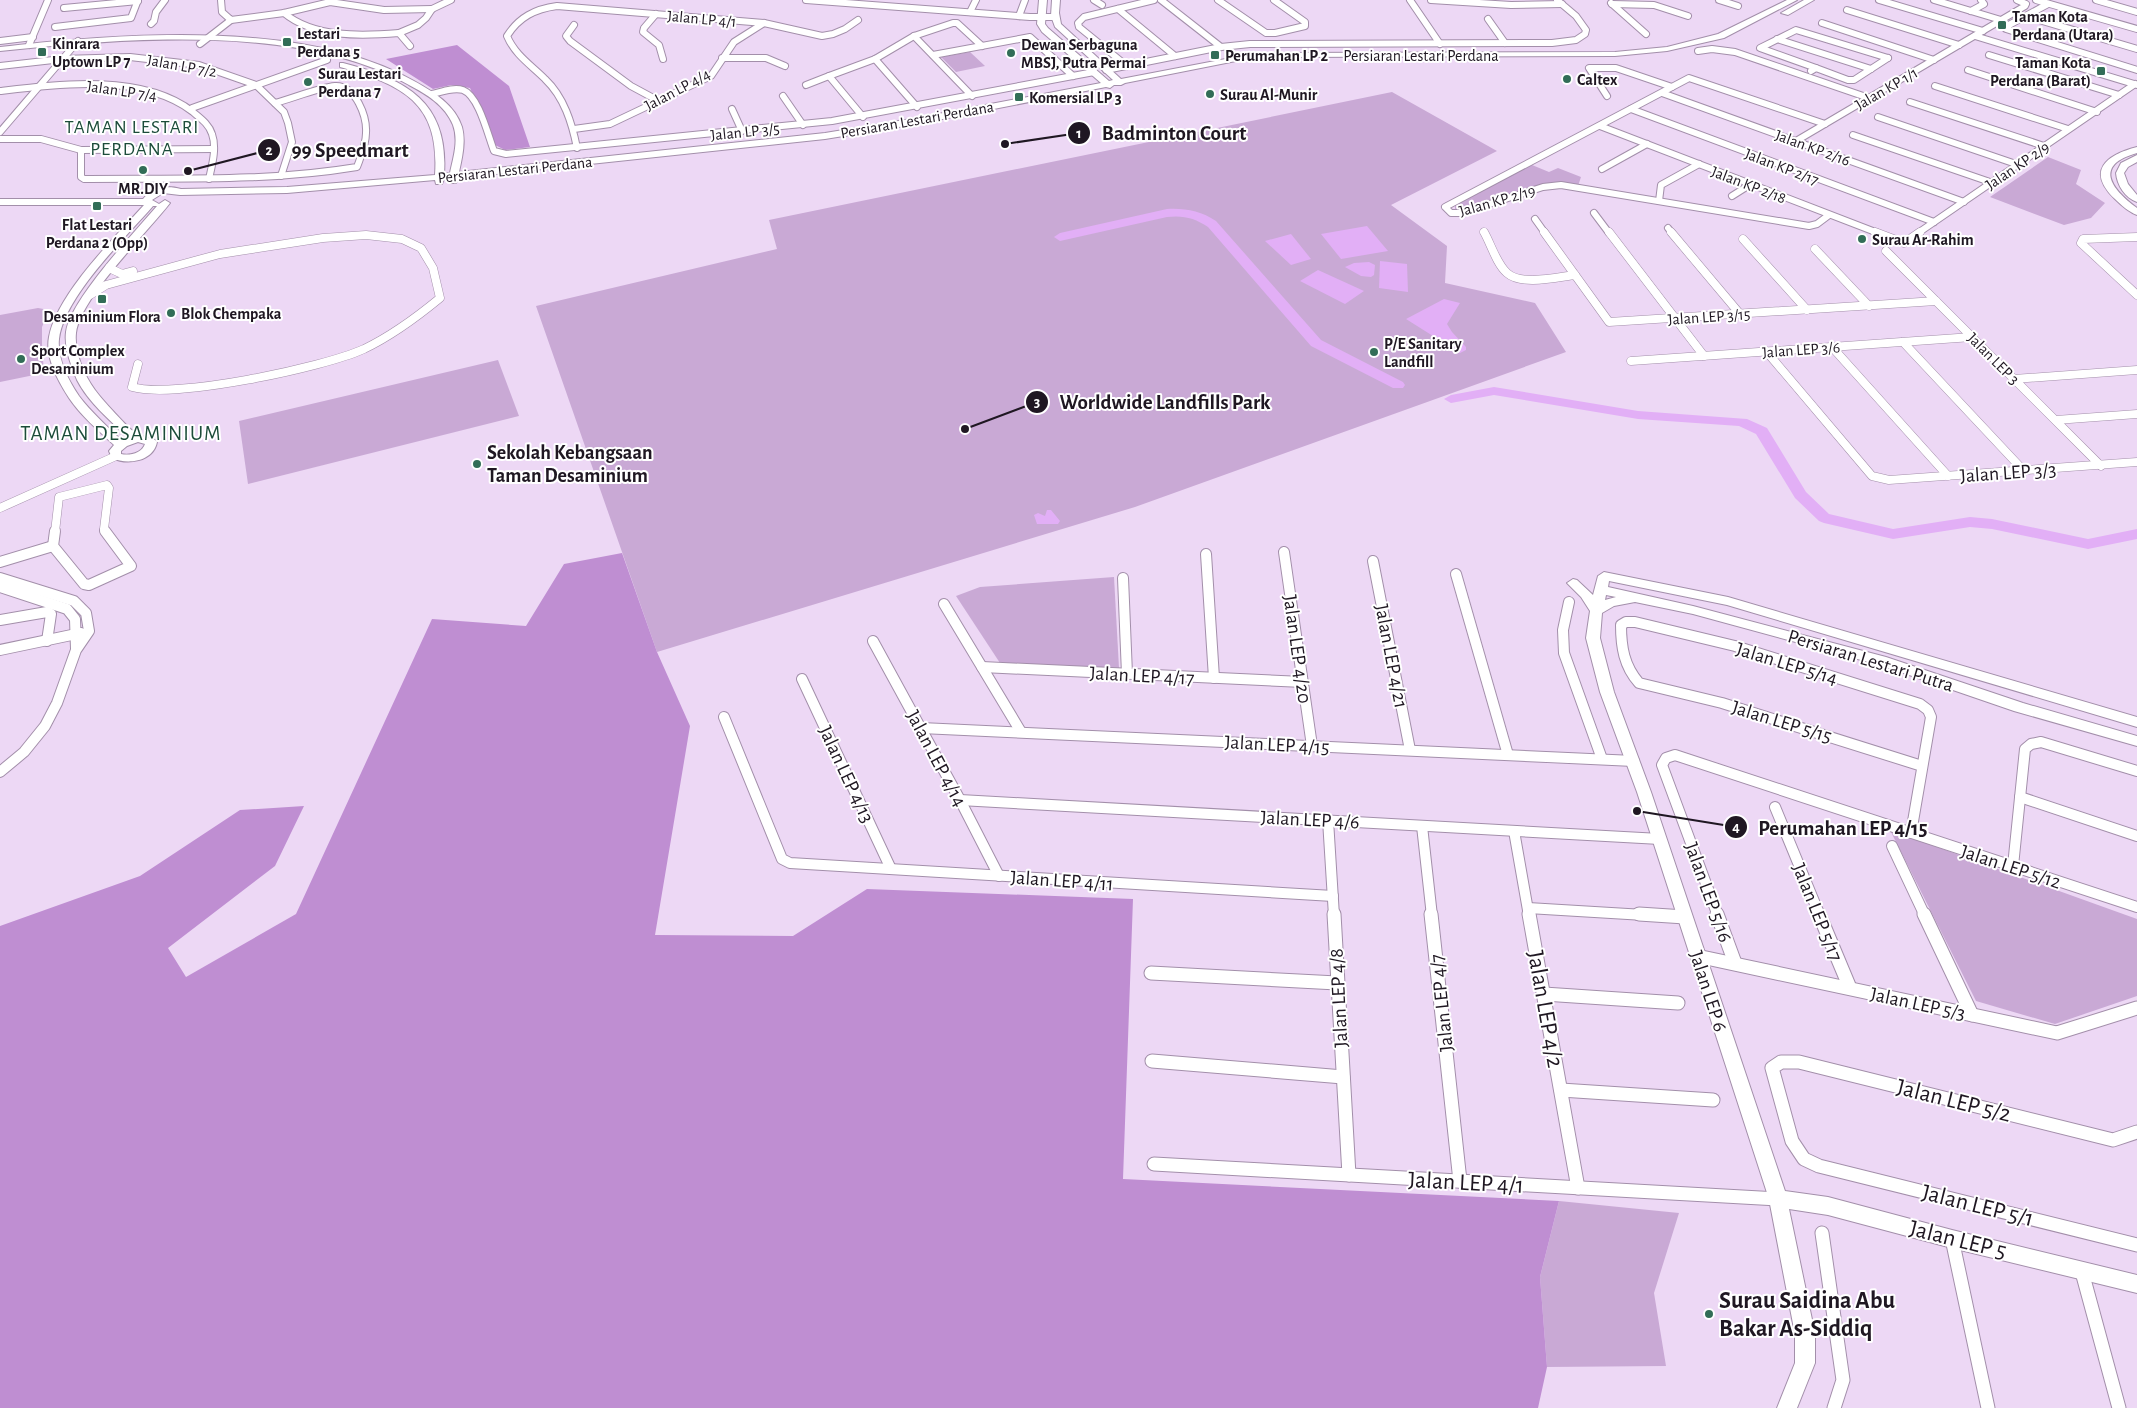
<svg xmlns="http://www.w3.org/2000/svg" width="2137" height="1408" viewBox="0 0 2137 1408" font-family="'Alegreya Sans',sans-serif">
  <rect width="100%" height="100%" fill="#edd8f5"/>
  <!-- green -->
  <g fill="#c9a9d5">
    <polygon points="970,52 985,66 956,72 941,57"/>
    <polygon points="1392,92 1497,151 1391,205 1447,246 1445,283 1535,303 1566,352 1135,507 657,652 536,306 777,249 769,220"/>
    <polygon points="2048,157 2081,170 2076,184 2105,203 2091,218 2064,225 1990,197"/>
    <polygon points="1532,165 1549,172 1558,168 1581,177 1578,186 1548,184 1455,210 1455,204"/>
    <polygon points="38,308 49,310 42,327 42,345 44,373 0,382 0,315"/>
    <polygon points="498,360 519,416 248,484 239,421"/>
    <polygon points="1114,577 1119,668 1000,663 956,596 980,587"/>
    <polygon points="1890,830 2137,919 2137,996 2055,1024 1976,1001"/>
    <polygon points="1559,1201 1679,1213 1654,1293 1666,1366 1547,1367 1540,1277"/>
  </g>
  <!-- forest -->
  <g fill="#bf8ed2">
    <polygon points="457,45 509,86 530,147 505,150 495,145 470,88 451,85 433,89 386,59"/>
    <polygon points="622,553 657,652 690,726 655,935 793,936 867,889 1133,899 1123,1179 1559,1201 1540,1277 1547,1367 1538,1408 0,1408 0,926 140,876 240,810 304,806 275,866 168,948 186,977 296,914 432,619 526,626 564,564"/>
  </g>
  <!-- water -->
  <g fill="#e2aff6">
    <polygon points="1367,226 1388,251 1341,259 1321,234"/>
    <polygon points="1291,234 1311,259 1291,265 1265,241"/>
    <polygon points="1380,261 1407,264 1408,292 1379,288"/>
    <polygon points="1369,262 1375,265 1374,275 1371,277 1361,276 1345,267 1354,263"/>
    <polygon points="1318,270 1364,291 1345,304 1300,281"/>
    <polygon points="1444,299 1460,303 1447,324 1452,332 1466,347 1466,350 1460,353 1406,319"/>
    <polygon points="1047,510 1051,510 1060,521 1058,524 1037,524 1034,515 1038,513 1045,516"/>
  </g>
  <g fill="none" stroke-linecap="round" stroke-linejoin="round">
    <!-- river -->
    <g fill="#e2aff6" fill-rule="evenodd">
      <path d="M1167,209C1185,208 1201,211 1216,221L1321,340L1403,382L1405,385L1403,388H1393L1311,346L1208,227C1195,218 1183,215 1167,217L1060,241L1054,237L1060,233Z"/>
      <polygon points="1494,387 1638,411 1747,419 1767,428 1806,492 1829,514 1893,529 1970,517 1992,519 2088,539 2137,529 2137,539 2088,549 1992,529 1970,527 1893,539 1824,523 1819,521 1795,498 1756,434 1739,426 1638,419 1494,395 1451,403 1444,399 1451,395"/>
    </g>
    <!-- street-far3 casing -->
    <g stroke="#a38faa" stroke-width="8">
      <g id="street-far3">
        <polyline points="221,0 222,12 231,20 284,13 330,2 384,10 432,9"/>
        <polyline points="806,0 1030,17 1055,17"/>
        <polyline points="1094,0 1102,5"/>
        <polyline points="1161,0 1221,47"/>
        <polyline points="1218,0 1266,33 1275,33 1305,26 1305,22 1274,0"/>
        <polyline points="1410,0 1440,44"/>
        <polyline points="1431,0 1511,5 1562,4"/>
        <polyline points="1719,0 1738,6"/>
        <polyline points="1879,0 1983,31"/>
        <polyline points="1934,0 2001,20"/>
        <polyline points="2036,0 2137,29"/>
        <polyline points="2096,0 2137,12"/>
        <polyline points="1611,3 1646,34"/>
        <polyline points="1612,4 1654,5 1688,16"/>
        <polyline points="2048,4 2007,26 2006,29 2137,70"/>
        <polyline points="64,8 138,1"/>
        <polyline points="1118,9 1175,56"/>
        <polyline points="1847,10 1959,45"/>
        <polyline points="1971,11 1984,4 1981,0"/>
        <polyline points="970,12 976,0"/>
        <path d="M284,13C314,38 362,36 399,33L410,46"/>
        <polyline points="656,14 644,28 643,32 659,45 663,59"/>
        <polyline points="1019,16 1025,0"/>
        <polyline points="2026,16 2137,49"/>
        <polyline points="1488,19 1505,43"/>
        <polyline points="1822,23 1934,60"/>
        <polyline points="151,24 154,21 156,12 165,0"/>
        <polyline points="574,25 566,36 570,41 631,86 657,100"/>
        <polyline points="55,27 131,18 138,0"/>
        <polyline points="399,33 418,25 426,18 432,9 451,0"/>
        <polyline points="914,36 972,96"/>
        <polyline points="1975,36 2137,85"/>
        <polyline points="1777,39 1871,69"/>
        <polyline points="0,41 33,37"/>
        <polyline points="200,44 231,20"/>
        <polyline points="29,45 48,0"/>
        <polyline points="1698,51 1712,49 1735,52 1869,98"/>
        <polyline points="933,55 1030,37 1073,76"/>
        <polyline points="1989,55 2119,95"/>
        <polyline points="722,58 766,58 785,66"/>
        <polyline points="875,59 917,107"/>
        <polyline points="0,66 62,59 130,57 199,65 256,85 284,112 288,123 292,142 281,176"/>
        <polyline points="1127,66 1079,27 1078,23 1084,17 1154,0"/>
        <polyline points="1816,68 1760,48 1796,30 1888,58"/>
        <polyline points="1106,70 1221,47 1250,44 1552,43 1576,40 1585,34 1586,30 1576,16 1557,0"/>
        <polyline points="1968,70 2097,112"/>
        <polyline points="1811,71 1816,68 1848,80 1854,80 1888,58"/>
        <polyline points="806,85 829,76"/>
        <polyline points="1935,86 2068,129"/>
        <path d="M0,91C58,84 143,73 193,112C200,118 209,124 212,134C217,148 212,165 209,179"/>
        <polyline points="1662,93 1964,202"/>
        <path d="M432,94C441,92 453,87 463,90C479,96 488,136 494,151L506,154L832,121L1094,72"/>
        <polyline points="783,96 803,125"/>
        <polyline points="1607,96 1589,68 1616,68 1672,87"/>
        <polyline points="1910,102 2044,146"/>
        <polyline points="192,108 327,60"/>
        <polyline points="732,109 742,131"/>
        <polyline points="1631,109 1934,222"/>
        <polyline points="863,117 829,76 875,59 914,36 953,23 957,23 982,46"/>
        <polyline points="1878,117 2016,164"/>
        <polyline points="1825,124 1689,78 1445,207 1451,213 1461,213 1543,187 1561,185 1809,226 1817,224 1829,215"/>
        <polyline points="1600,126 1878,233"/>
        <polyline points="574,129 610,124 711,76 734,42 764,23"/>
        <polyline points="0,132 78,41"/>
        <polyline points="1853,135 1990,182"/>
        <path d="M0,139H41L81,150V177L84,179C175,178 267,182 357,167C361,156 366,145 366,133C367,117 356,85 335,86C320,87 291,99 275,103"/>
        <polyline points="1796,141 2025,6 2026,4 2017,0"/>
        <path d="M577,148C572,123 564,97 545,79C531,65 515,55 507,36C519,17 535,9 557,6L764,23L822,36L833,34L845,29L858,20"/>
        <polyline points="81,150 214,149"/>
        <polyline points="1602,169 1647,144"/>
        <polyline points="1732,196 1751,184"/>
        <polyline points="1659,201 1661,185 1699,164"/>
        <polyline points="1594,213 1609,233"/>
        <polyline points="1535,219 1545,233"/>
        <polyline points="1668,228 1672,233"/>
        <polyline points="1918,233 2135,84"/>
      </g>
    </g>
    <!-- street-far2 casing -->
    <g stroke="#a38faa" stroke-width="9">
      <g id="street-far2">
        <path d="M1484,232C1491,244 1496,263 1507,273C1521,286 1558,277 1575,275"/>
        <polyline points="1544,232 1609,322 1936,301"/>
        <polyline points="1609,232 1704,356"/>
        <polyline points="1671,232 1740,314"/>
        <polyline points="1875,232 1904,243 1920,232"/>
        <polyline points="2137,237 2083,239 2081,243 2137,295"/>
        <polyline points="1743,239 1807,310"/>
        <polyline points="1815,249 1869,306"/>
        <polyline points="1886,251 2101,466"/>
        <polyline points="109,268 122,274 133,271"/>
        <path d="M90,295L106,285L220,254L323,238L366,235L402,239L421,248L433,268L440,298C417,317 391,336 364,349C322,368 174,399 132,387L138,364"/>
        <polyline points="1903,342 2024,471"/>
        <polyline points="1832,347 1948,476"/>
        <polyline points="1766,351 1872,476 1889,480 2137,462"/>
        <polyline points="1631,361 1972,337"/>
        <polyline points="2014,379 2137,370"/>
        <polyline points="2056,420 2137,414"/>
        <polyline points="0,508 116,456"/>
        <polyline points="55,532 59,497 107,485 109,488 104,529 106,532"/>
      </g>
    </g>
    <!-- street-far1 casing -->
    <g stroke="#a38faa" stroke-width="12">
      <g id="street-far1">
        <polyline points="55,531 53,546 84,584 89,585 131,566 105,531"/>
        <polyline points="1284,552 1312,746"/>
        <polyline points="1206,554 1214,678"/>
        <polyline points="1373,561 1410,750"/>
        <polyline points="0,562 53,546"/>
        <polyline points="1456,574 1508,755"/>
        <polyline points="0,578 74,601 86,613 89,631 76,650 57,703 45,726 24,752 0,772"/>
        <polyline points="1123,578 1127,674"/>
        <polyline points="0,587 67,609 75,619 76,649"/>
        <polyline points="1569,602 1563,630 1564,653 1602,759"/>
        <polyline points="944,604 1021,732"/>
        <polyline points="0,620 47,612 51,614 47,641"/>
        <polyline points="873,641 960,800 999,876"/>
        <polyline points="0,650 81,633"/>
        <polyline points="982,667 1303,682"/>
        <polyline points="802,679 891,869"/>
        <polyline points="724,717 782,859 790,863 1333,896"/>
        <polyline points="921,728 1634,761"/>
        <polyline points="2020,797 2137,836"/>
        <polyline points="960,800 1660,839"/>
        <polyline points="1775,807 1820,916"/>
        <polyline points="1328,820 1334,916"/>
        <polyline points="1422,826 1432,916"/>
        <polyline points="1514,831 1529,916"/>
        <path d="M1911,833L1931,717L1928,710L1920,704L1735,646L1635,622H1626L1621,625C1621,647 1624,666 1639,683L1722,703L1922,766"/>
        <polyline points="1892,846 1925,916"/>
        <polyline points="2013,866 2025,749 2031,744 2041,742 2137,771"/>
        <polyline points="1528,908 1661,916"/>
        <polyline points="1718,916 1662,765 1666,758 1675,755 2137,907"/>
      </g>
    </g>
    <!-- street casing -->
    <g stroke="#a38faa" stroke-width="15">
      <g id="street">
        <polyline points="1334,914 1349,1175"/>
        <polyline points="1431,914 1460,1181"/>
        <polyline points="1529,914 1578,1188"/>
        <polyline points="1639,914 1685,917"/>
        <polyline points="1717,914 1735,963"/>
        <polyline points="1819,914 1850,988"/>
        <polyline points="1924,914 1972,1015"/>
        <polyline points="1697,956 2057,1033 2137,1008"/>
        <polyline points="1151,973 1337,983"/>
        <polyline points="1544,994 1678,1003"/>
        <polyline points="1152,1061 1343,1077"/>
        <polyline points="1561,1090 1713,1100"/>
        <polyline points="2137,1132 2113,1140 1799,1062 1781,1062 1772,1068 1792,1141 1804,1159 1819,1166 2137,1245"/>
        <polyline points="1154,1164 1778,1199"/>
        <polyline points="1822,1233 1843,1380 1834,1408"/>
        <polyline points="1952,1239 1988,1408"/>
        <polyline points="2082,1272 2119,1408"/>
      </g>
    </g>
    <!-- secondary casing -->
    <g stroke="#a38faa" stroke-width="2">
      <g id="secondary">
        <path d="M1039,0H1047L1045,24L1048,28L1109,81L1113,80L1055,27L1051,16L1052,0H1060L1059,13L1061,24L1121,79L1236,57L1279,53L1615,52L1667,47L1718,34L1787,0H1797L1724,38L1667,51L1615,56L1279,57L1236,61L1125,83L1121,85H1114L1110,88L1106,87L917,124L825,139L458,178L456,183H450L449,179H444L442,184H436L435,180L287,193L180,195L163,193L152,200L159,204L165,200L170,203C147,233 80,298 76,333C74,352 84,375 95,390C100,397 130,431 137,434C142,437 150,438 155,440L157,442C153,462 127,465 112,458L109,451L114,445C98,430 81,416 69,398C58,381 45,358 49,337C57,294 115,237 144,205H0V199H143C152,187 167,185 181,189L287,187L435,175C440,102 402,85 340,67V63H343C406,79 449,102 444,174L450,173C453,158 459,141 453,125C445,105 426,94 409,85C301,23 121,38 0,51V47C122,33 304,19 414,81C434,92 455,105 462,127C466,142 462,158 459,172L825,133L917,118L1101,83L1042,32L1037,24ZM153,206H157C134,233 70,300 66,332C64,348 71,365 77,380C88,402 110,420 127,437L121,440C107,426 91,412 79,396C68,380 57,358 59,339C64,297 125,238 153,206ZM138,442L145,444C142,453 130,456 121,454V451L127,446Z"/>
        <polygon points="1804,0 1814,0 1788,15 1781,13"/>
        <path d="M2137,147V153C2094,165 2110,188 2137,208V215C2129,212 2121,205 2115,199C2086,171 2106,155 2137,147Z"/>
        <path d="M2137,155V162L2128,167L2124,173L2128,184L2137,195V202C2125,198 2117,185 2116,173L2121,163Z"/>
        <path d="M1604,572L1728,597L2137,717V727L1727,605L1609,581L1608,587L1693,606L1886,657L2023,703L2137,736V746L2014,711L1883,666L1693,614L1635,602L1614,606L1602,613L1600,638L1614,692L1651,792L1785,1191L1828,1197L1952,1230L2137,1275V1293L1952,1248L1828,1215L1789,1209L1815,1334V1363L1797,1408H1777L1795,1363V1334L1769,1199L1637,792L1600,692L1586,638L1590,611L1581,597L1567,583L1573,579L1577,580L1593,595L1598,576ZM1606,595L1616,597L1605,600Z"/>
      </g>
    </g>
    <!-- street-far3 -->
    <use href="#street-far3" stroke="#fff" stroke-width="6"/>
    <!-- street-far2 -->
    <use href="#street-far2" stroke="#fff" stroke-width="8"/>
    <!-- street-far1 -->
    <use href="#street-far1" stroke="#fff" stroke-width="10"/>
    <!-- street -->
    <use href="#street" stroke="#fff" stroke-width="13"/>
    <!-- secondary -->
    <use href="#secondary" fill="#fff" fill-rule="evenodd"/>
  </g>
  <!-- markers -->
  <g fill="#326d57" stroke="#fff" stroke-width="2">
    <rect x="1997" y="20" width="10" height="10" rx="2.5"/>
    <rect x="282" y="37" width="10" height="10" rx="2.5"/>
    <rect x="37" y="47" width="10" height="10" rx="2.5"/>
    <circle cx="1011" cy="53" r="5"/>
    <rect x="1210" y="50" width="10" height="10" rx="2.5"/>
    <rect x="2096" y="66" width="10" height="10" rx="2.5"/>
    <circle cx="1567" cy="79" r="5"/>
    <circle cx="308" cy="82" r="5"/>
    <circle cx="1210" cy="94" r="5"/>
    <rect x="1014" y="92" width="10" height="10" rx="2.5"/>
    <circle cx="143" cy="170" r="5"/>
    <rect x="92" y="201" width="10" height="10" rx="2.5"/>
    <circle cx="1862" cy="239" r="5"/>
    <rect x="97" y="294" width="10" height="10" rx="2.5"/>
    <circle cx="171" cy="313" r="5"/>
    <circle cx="1374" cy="352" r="5"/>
    <circle cx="21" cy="359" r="5"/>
    <circle cx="477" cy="464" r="5"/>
    <circle cx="1709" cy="1314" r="5"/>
  </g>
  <g text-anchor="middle" stroke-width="4" stroke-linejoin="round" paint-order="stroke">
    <!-- far-poi labels -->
    <g font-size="16" font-weight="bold" fill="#1f1722" stroke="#fff" text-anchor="start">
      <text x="2012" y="22">Taman Kota<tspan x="2012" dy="18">Perdana (Utara)</tspan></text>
      <text x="297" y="39">Lestari<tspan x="297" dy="18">Perdana 5</tspan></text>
      <text x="52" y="49">Kinrara<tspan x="52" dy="18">Uptown LP 7</tspan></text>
      <text x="1021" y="50">Dewan Serbaguna<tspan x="1021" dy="18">MBSJ, Putra Permai</tspan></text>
      <text x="1225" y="61">Perumahan LP 2</text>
      <text x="2091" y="68" text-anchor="end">Taman Kota<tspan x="2091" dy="18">Perdana (Barat)</tspan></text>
      <text x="318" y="79">Surau Lestari<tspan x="318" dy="18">Perdana 7</tspan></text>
      <text x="1577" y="85">Caltex</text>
      <text x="1220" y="100">Surau Al-Munir</text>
      <text x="1029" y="103">Komersial LP 3</text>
      <text x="143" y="194" text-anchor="middle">MR.DIY</text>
      <text x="97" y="230" text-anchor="middle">Flat Lestari<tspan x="97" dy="18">Perdana 2 (Opp)</tspan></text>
      <text x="1872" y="245">Surau Ar-Rahim</text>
      <text x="181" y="319">Blok Chempaka</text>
      <text x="102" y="322" text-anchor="middle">Desaminium Flora</text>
      <text x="1384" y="349">P/E Sanitary<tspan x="1384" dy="18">Landfill</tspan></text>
      <text x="31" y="356">Sport Complex<tspan x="31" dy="18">Desaminium</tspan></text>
    </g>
    <!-- far-street labels -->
    <g font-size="16" fill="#1f1722" stroke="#fff">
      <text transform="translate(702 18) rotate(5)" y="6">Jalan LP 4/1</text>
      <text x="1421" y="61">Persiaran Lestari Perdana</text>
      <text transform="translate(182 65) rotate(10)" y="6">Jalan LP 7/2</text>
      <text transform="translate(1886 88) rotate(-30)" y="6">Jalan KP 1/1</text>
      <text transform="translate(677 89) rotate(-28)" y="6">Jalan LP 4/4</text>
      <text transform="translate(122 90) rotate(8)" y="6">Jalan LP 7/4</text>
      <text transform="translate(917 119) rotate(-10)" y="6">Persiaran Lestari Perdana</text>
      <text transform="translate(745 131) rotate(-6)" y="6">Jalan LP 3/5</text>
      <text transform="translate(1813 147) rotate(20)" y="6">Jalan KP 2/16</text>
      <text transform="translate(2017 165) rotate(-34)" y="6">Jalan KP 2/9</text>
      <text transform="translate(1782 166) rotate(21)" y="6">Jalan KP 2/17</text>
      <text transform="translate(515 169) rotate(-6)" y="6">Persiaran Lestari Perdana</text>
      <text transform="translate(1749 184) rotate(21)" y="6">Jalan KP 2/18</text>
      <text transform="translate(1497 200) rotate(-16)" y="6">Jalan KP 2/19</text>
      <text transform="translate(1709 316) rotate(-4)" y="6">Jalan LEP 3/15</text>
      <text transform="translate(1801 349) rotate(-4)" y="6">Jalan LEP 3/6</text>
      <text transform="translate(1994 358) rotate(45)" y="6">Jalan LEP 3</text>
    </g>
    <!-- far-quarter labels -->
    <g font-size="19" letter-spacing="1" fill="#1c4c3a" stroke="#fff">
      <text x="132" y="133">TAMAN LESTARI<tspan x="132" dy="22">PERDANA</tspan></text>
    </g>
    <!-- poi labels -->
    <g font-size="20" font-weight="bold" fill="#1f1722" stroke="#fff" text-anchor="start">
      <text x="487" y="459">Sekolah Kebangsaan<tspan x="487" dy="23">Taman Desaminium</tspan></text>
    </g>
    <!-- street labels -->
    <g font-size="20" fill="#1f1722" stroke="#fff">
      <text transform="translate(2008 472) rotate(-4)" y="7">Jalan LEP 3/3</text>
      <text transform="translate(1298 649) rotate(82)" y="7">Jalan LEP 4/20</text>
      <text transform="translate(1392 656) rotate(79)" y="7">Jalan LEP 4/21</text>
      <text transform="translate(1871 660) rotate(17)" y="7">Persiaran Lestari Putra</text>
      <text transform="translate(1787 663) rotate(17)" y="7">Jalan LEP 5/14</text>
      <text transform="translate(1142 675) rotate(3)" y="7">Jalan LEP 4/17</text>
      <text transform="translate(1782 721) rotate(17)" y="7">Jalan LEP 5/15</text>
      <text transform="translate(1277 744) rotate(3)" y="7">Jalan LEP 4/15</text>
      <text transform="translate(937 758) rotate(62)" y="7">Jalan LEP 4/14</text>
      <text transform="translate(847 774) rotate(65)" y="7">Jalan LEP 4/13</text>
      <text transform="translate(1310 819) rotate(3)" y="7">Jalan LEP 4/6</text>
      <text transform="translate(2011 866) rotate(18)" y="7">Jalan LEP 5/12</text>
      <text transform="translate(1062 880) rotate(4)" y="7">Jalan LEP 4/11</text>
      <text transform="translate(1709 892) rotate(70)" y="7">Jalan LEP 5/16</text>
      <text transform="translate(1818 912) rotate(68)" y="7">Jalan LEP 5/17</text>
      <text transform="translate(1709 991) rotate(72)" y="7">Jalan LEP 6</text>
      <text transform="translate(1338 998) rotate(-93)" y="7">Jalan LEP 4/8</text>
      <text transform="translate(1441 1003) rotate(-96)" y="7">Jalan LEP 4/7</text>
      <text transform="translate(1918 1003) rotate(12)" y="7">Jalan LEP 5/3</text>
    </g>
    <!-- neighbourhood labels -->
    <g font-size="21" letter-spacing="1" fill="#1c4c3a" stroke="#fff">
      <text x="121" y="440">TAMAN DESAMINIUM</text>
    </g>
    <!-- near-street labels -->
    <g font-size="24" fill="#1f1722" stroke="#fff">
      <text transform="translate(1546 1009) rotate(80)" y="8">Jalan LEP 4/2</text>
      <text transform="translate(1954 1100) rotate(14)" y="8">Jalan LEP 5/2</text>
      <text transform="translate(1466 1182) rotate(3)" y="8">Jalan LEP 4/1</text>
      <text transform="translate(1978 1205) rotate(14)" y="8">Jalan LEP 5/1</text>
      <text transform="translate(1958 1239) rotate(14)" y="8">Jalan LEP 5</text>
    </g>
    <!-- near-poi labels -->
    <g font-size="24" font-weight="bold" fill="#1f1722" stroke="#fff" text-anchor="start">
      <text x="1719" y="1308">Surau Saidina Abu<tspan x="1719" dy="28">Bakar As-Siddiq</tspan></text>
    </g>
  </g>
  <!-- callouts -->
  <path fill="none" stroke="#1f1722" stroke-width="2" d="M1005 144L1079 133M188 171L269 150M965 429L1037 402M1637 811L1736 827"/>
  <g fill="#1f1722" stroke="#fff" stroke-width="2">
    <circle cx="1005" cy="144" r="5"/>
    <circle cx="188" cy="171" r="5"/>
    <circle cx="965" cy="429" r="5"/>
    <circle cx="1637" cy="811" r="5"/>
    <circle cx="1079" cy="133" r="12"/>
    <circle cx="269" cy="150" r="12"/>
    <circle cx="1037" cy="402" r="12"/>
    <circle cx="1736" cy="827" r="12"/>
  </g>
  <g font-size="15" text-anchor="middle" font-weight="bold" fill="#fff">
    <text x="1079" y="138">1</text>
    <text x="269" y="155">2</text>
    <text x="1037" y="407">3</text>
    <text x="1736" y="832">4</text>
  </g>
  <g font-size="21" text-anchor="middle" font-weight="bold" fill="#1f1722" stroke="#fff" stroke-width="4" stroke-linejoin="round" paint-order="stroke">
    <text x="1174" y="140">Badminton Court</text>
    <text x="350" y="157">99 Speedmart</text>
    <text x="1165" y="409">Worldwide Landfills Park</text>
    <text x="1843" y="835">Perumahan LEP 4/15</text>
  </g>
</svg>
